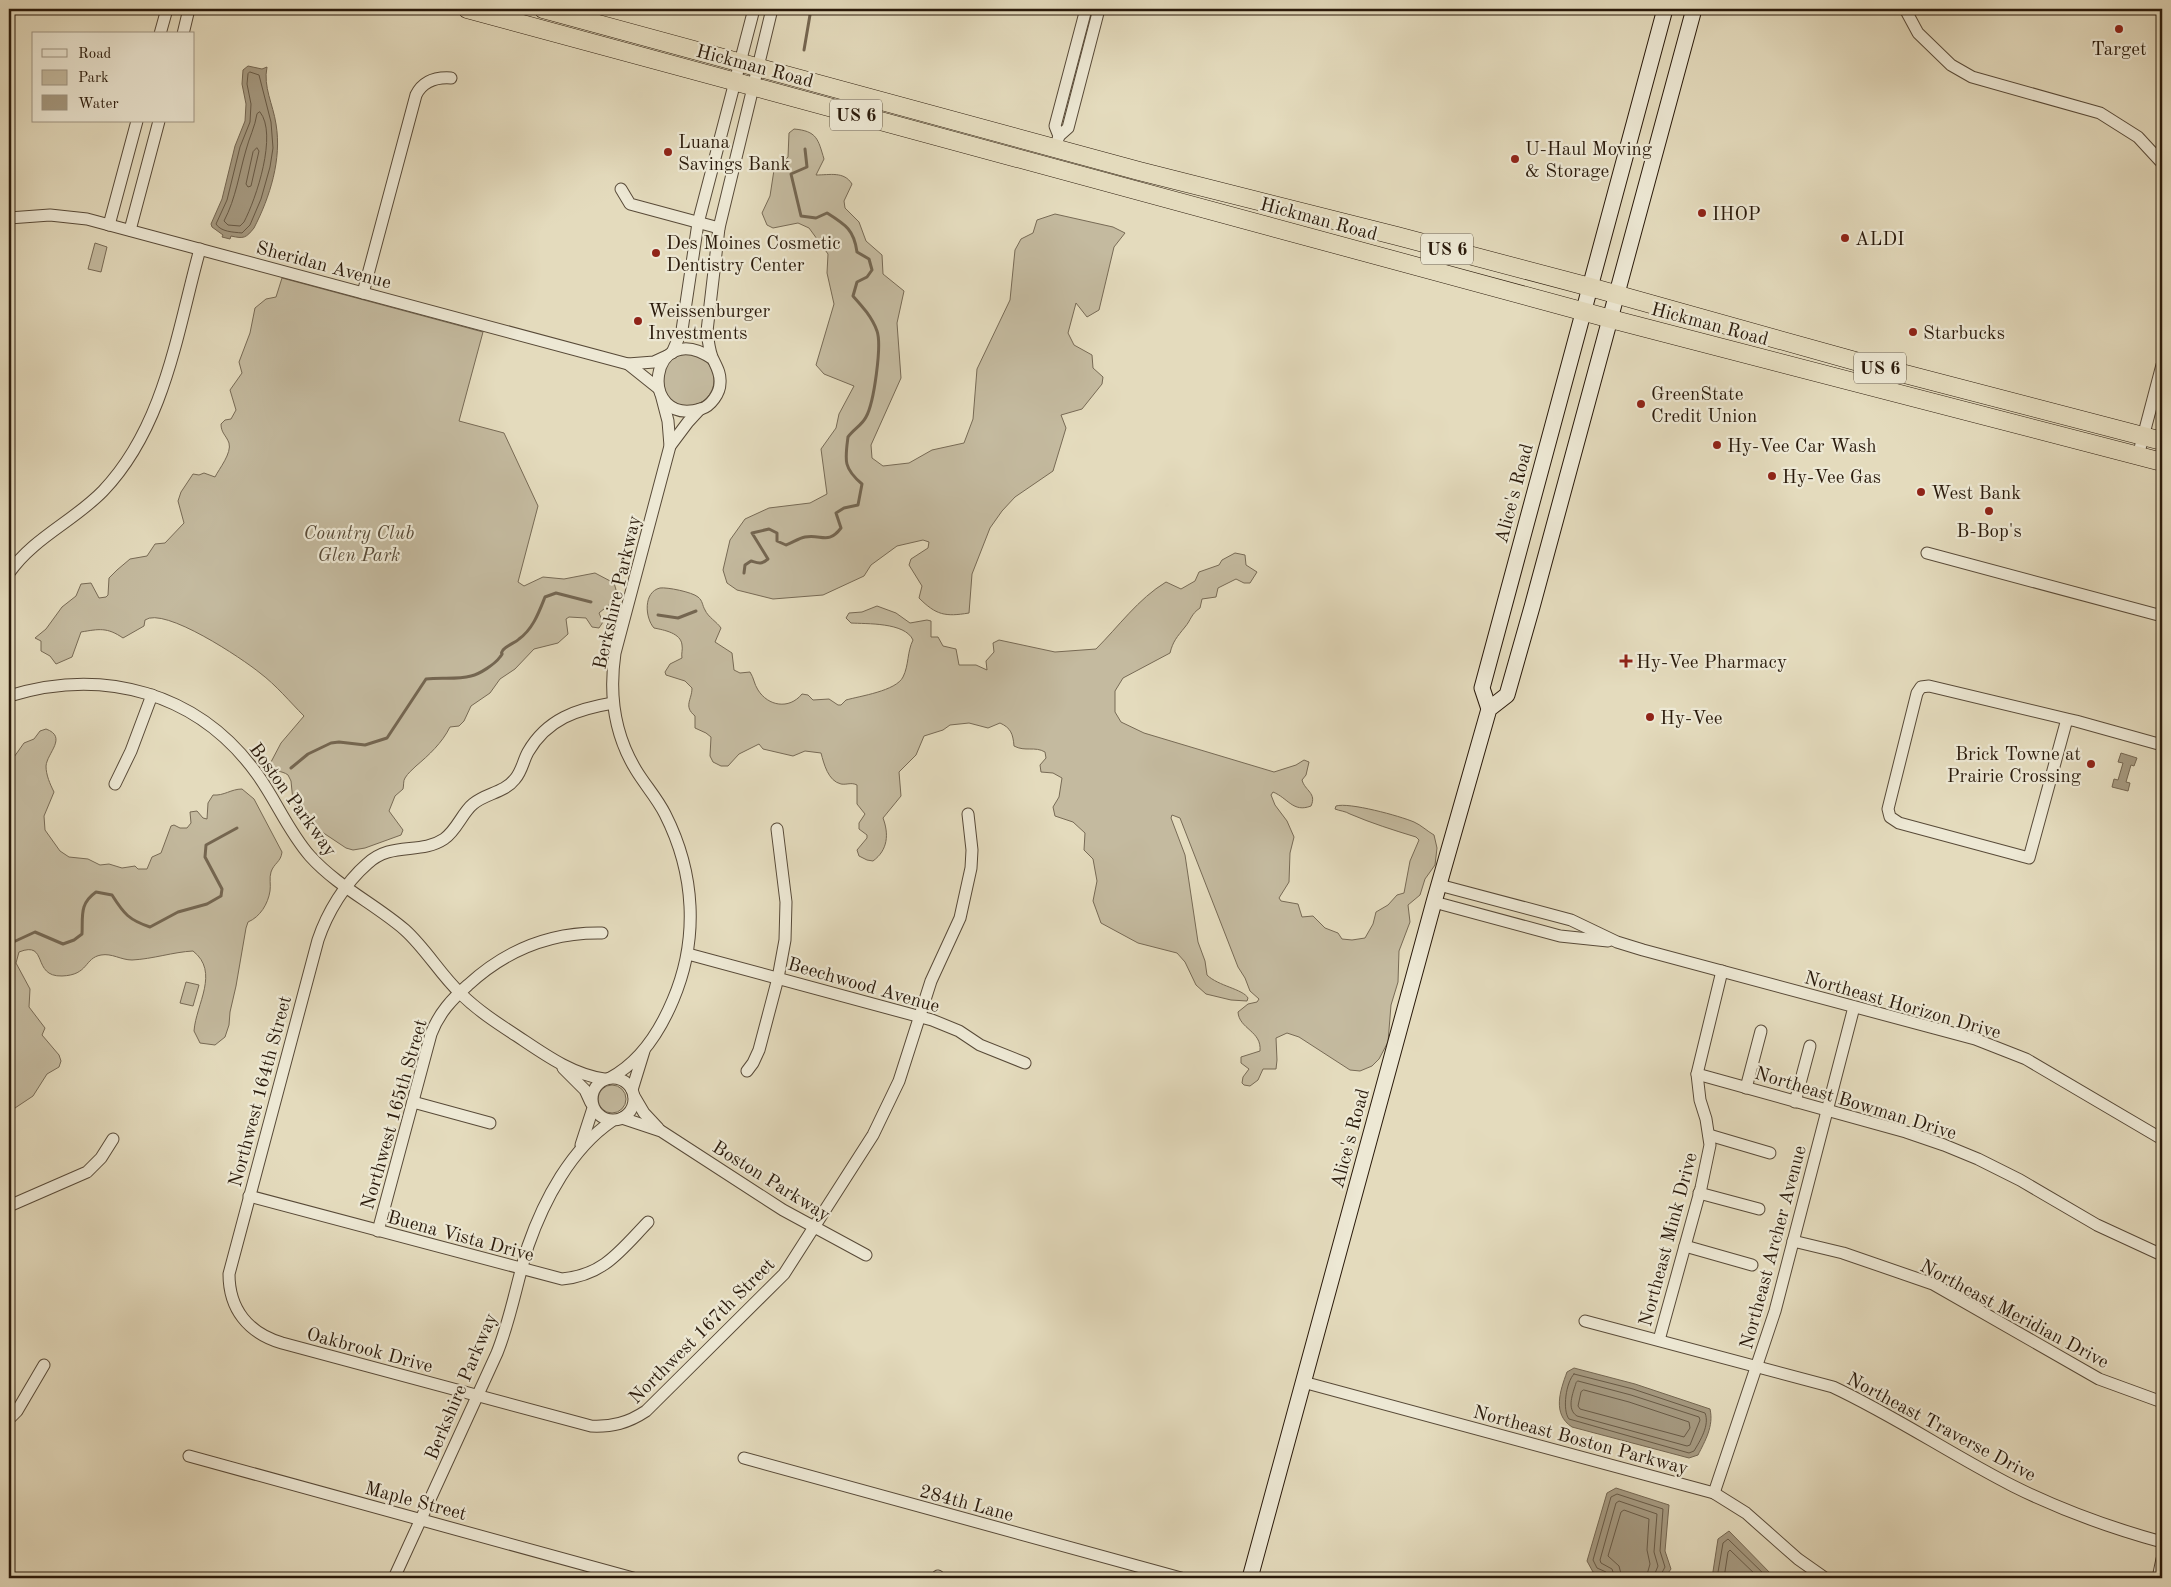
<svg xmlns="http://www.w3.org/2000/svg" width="2171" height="1587" viewBox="0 0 2171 1587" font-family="'Old Standard TT',serif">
  <rect width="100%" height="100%" fill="#e4dbbd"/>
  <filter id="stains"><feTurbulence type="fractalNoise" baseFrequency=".004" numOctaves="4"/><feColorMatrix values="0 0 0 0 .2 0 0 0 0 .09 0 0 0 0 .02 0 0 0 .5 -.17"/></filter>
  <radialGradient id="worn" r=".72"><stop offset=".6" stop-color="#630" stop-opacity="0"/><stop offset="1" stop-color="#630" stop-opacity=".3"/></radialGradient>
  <!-- green -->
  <g fill="#c4ba9f" stroke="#776a55">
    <path d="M794,129C817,131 818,139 824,159L816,175C830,175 844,171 852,184L844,201L845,208L859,222L866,241L882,255L883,274L904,291L897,323L901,378L871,445L872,458L883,466L909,463L932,450L964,443L973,419L977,369L1010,300L1015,250L1021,239L1033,233L1037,220L1055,214L1113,227L1125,233L1114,247L1099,310L1087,317L1076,303L1068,333L1074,345L1092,355L1093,368L1103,377L1102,384L1082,409L1061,415L1066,428L1053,471L1015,497L1002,511L990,528L972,574L969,613C945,617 936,615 919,598L922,586L909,565L911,559L928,548L929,542L923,540L897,546L871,565L864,576L823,595L773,599L737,590L727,583L723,570L730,540L745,519L769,508L810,503L827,494L821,449L836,428L839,414L854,386L824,374L816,365L834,304L827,273L828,254L809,228L798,223L773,228L767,225L762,213L770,196L774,170L788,157L789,133Z"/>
    <polygon points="95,243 107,247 101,272 88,269"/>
    <path d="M282,278L483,332L459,421L504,433L538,506L518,582L524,586L543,577L564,579L595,573L614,583L617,593L610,604L599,613L603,622L599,628L592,627L586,618L569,617L566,619L568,634L558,643L534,649L515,669L500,679L490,693L471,706L464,721L459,726L450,727C442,743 429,755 416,766C412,770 408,773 405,778C403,781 404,785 403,789L395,796L389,811L403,830L401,835L365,848L353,850L346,848L322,832L300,812L293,801L291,781L288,775C282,770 272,773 271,762L281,743L304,716C290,702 276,685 260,673C243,659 164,606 145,620L144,626L123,638C107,627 99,629 81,632L72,657L56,664L50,656L41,651V641L35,638L46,629L62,607L76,596L81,584L91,583L99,598L106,597L108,595L109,578L117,570L130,559L147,556L155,544L165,543L184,523L178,501L181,492L193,474L199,475L204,473L215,477C219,469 232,453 229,443C226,435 221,433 221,424L225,420L231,419L236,410L230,390L242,373L239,362L250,333L255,308L266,299L276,297Z"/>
    <circle cx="688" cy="380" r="26"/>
    <path d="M1235,553L1245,555L1246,565L1257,572L1250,583H1244L1236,579L1218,588L1216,597L1202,599L1200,608C1191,614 1191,620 1185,627C1177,637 1173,641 1170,653L1123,678L1115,691V712L1121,722L1144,733L1274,772L1296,765L1304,760L1309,762L1306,775L1302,780C1305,791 1317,793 1311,806C1293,813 1288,798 1273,792L1271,795L1275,805L1287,821L1294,837L1290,853L1289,882L1279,898L1281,901L1298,904L1302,917L1313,916L1325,928L1338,933L1342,939L1352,940L1365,938L1373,924L1376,912L1388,905L1397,895L1404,893L1410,861L1419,840L1416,837C1393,830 1371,823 1350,814C1345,811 1340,811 1335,809L1336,806C1349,802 1400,816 1414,822C1421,825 1427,831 1434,835L1437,848L1435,865L1425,879L1420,895L1408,905L1410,922L1399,951L1398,982L1391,1005L1388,1042L1379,1059L1372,1066L1360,1071L1350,1070L1299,1037L1287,1033L1276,1038L1277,1060L1276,1069H1263L1258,1080L1250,1086L1244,1085L1242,1083L1243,1077L1249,1069L1241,1063V1057L1260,1051C1262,1031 1239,1029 1238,1012L1248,1004L1257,1002L1259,999L1250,991L1245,978L1238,967L1180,818L1172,815L1171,818L1185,855L1198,942L1205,961L1207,975C1218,986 1243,989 1248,998L1247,1001L1231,1000L1206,994L1196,985L1185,962L1177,953L1138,943L1101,923L1093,901L1097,881L1093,859L1084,850L1085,833L1073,822L1055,816L1053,807L1059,797L1062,778L1053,773L1041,772L1040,765L1046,758L1045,752C1035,746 1025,752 1014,746C1013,734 1011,728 1000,723L988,728L969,723L950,725L943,730L924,736L916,755L899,772L901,796L883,818C889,834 888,850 873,861L867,860L859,856L857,850L867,838V835L859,829V823L865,814L857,804V785C851,782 847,785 841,784C828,781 824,764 821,753L805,751L793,756L763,749L759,744L739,754L728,766H721L713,762L710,756L711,737L706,733L695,728V716C683,706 692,700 692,688L685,681L666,675L665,672L670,664L682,658C681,654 683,649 682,645C681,633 664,630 654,628C645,618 643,592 660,588C667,587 692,592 698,597C703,601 702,605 705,610C708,617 717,622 721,628L715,642L732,653L734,670L740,673L750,672C754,678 754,684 758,690C768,706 789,710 802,694L808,695L813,700L829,699L838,705H841L846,700C860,696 896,691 903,677C909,665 907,652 913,640C905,622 866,624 851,623L846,618L849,613L862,612L877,606L896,613L910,623L927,620L931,621V637H938L943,646L956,649L959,665H976L987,670L986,661L994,652L993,643L999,640L1055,652L1096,649C1119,626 1138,599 1166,582L1181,589L1195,581L1199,572L1219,565L1222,560Z"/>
    <path d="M46,729C68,737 47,753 46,766C46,775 50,784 54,792L44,816L45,830L60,851L69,857L88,859L100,865L109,864L122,868L135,866L138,869H147L152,857L161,853L171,826L174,825L180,828H187L191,823L190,812L197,811L203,818L207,819L208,803L213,795C224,796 231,789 242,789L254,799L282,852C281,862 274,863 271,872C269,878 271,885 270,891C268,904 260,917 248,922L246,928L236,986L230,1012L229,1025L225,1037L215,1045L200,1043L194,1031C196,1004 220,972 193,951C173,952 153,959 132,960C121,960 112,953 101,955C84,958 89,975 62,976C31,977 49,940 19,952L16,963L30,989L29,1007L45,1028L42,1035L59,1055L61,1061L59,1067L47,1074L33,1096L15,1108L9,1115V764L24,743L34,739L40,731Z"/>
    <polygon points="186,982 199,985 193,1006 180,1003"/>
    <circle cx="612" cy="1099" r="14"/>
  </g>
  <!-- water -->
  <g fill="#a59980" stroke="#746651">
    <path d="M248,66L262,69L267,67C263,87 273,104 276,124C282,159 270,197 254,228C246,238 244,239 231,236L230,239L222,237L223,235L212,227L211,224L222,199L235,146L245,121L246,104L242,84L243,70Z"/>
    <polygon points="2121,753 2137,758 2134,766 2131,765 2126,782 2130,783 2128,791 2112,787 2114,779 2118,780 2123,763 2118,762"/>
    <path d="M1574,1368L1635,1384L1710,1409C1714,1426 1705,1441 1698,1455L1689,1458L1572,1427C1552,1414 1560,1391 1567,1372Z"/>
    <polygon points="1616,1488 1669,1505 1665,1551 1671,1569 1666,1576 1609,1578 1593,1572 1587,1561 1607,1493"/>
    <polygon points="1729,1531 1774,1577 1776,1578 1712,1578 1718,1539"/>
  </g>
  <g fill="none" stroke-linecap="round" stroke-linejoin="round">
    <!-- shore -->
    <g stroke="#685a46" stroke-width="1">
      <path d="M250,72L259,75L271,122L273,148L270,167L261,199L250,225L242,233C233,232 221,232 216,224L227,200L240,147L250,122L251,104L247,84L248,74Z"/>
      <path d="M260,112C278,134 256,199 244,222L240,226L228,225L224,221C236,198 239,174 246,150C249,138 255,127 257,114Z"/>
      <polygon points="257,148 259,151 251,186 248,187 246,184 253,152"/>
      <path d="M1574,1374L1633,1389L1705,1413C1710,1425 1700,1441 1694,1451L1689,1453L1569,1419C1562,1410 1566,1382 1574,1374Z"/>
      <path d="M1578,1381L1631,1395L1699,1417L1700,1420L1690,1445L1687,1446L1577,1416C1566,1409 1573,1393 1576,1383Z"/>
      <polygon points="1584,1390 1629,1402 1689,1422 1690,1428 1684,1437 1580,1409 1578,1406 1581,1392"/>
      <polyline points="1608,1578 1606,1572 1597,1568 1593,1560 1611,1497 1617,1494 1663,1509 1660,1551 1665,1567 1659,1578"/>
      <polyline points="1615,1578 1612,1569 1601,1563 1600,1560 1616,1503 1619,1501 1657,1514 1654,1552 1658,1566 1653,1578"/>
      <polyline points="1622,1578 1619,1566 1608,1556 1621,1512 1624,1510 1649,1519 1647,1550 1650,1564 1646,1578"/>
      <polyline points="1717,1578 1723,1543 1728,1539 1768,1578"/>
      <polyline points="1724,1578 1728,1552 1730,1550 1759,1578"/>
    </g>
    <!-- stream -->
    <g stroke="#746651" stroke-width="3">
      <polyline points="804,50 811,9"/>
      <path d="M744,573L745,565L751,561C758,563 761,565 768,559L752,533L769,529L777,533V541L786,545C792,543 799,538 805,537C822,534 828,545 841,528L836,513L844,508L858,505L862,484C843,468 845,460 848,437C854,429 862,425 866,417C874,403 882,345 877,331C872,317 862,306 853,296L857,282L867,277L872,270L869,259L857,252C854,230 846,225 827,213L816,218L801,216L791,174L807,167L805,149"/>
      <polyline points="658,615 678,618 696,611"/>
      <path d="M291,768L308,754L331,743L339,742L365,745L387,738L426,679C441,677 456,680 471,676C480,674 495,664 500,657C505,651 499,656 503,650C507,645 515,643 519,639C533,629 539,612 545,597L556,593L591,602"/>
      <path d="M9,944L35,932L63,944L74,940L82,934C83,916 79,904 96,892L112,895C124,914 129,920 150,927L178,912L207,904L221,896L222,889L205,857L206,845L237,828"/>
    </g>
    <!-- minor casing -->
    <g stroke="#584a38" stroke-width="13">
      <g id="minor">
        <polyline points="1905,9 1918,33 1951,65 1972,77 2100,113 2138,137 2162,163"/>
        <polyline points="160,34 167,9"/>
        <polyline points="183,34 189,9"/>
        <polyline points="1059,136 1055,126 1086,9"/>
        <polyline points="1055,148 1059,136 1068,128 1099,9"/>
        <polyline points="621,189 630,204 719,228"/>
        <polyline points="9,218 50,215 87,219 628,364 654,362 667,356"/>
        <polyline points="109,225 137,121"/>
        <polyline points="130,230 159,121"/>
        <path d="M363,293L416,95C423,81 436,77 451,78"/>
        <polyline points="672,353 682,330 698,223 754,9"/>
        <path d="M713,359C649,315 636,428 701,409C711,406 720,393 720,383C721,373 716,366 712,357C709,349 708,340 707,331L719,228L772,9"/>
        <polyline points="628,364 658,388"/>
        <polyline points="670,446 688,422 700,409"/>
        <polyline points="2138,456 2162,365"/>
        <polyline points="1927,553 2162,616"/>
        <path d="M9,573C33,538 74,521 103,491C165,426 177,332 200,249"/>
        <path d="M9,696C103,667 198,692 257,774C276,800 288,831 310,856C338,887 375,904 405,930C426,949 440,974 460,993C477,1010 497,1023 517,1036C544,1054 571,1074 604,1079"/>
        <path d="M613,703C577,709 547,719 528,752C523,761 522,771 515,779C504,793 486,793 473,804C462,813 457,830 444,839C420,855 391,841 367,864C345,883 327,913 318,940L229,1274C229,1309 248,1333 282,1343L591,1426C612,1427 628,1423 646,1411L784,1274L873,1135L899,1081L931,981L960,918L971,868L972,850L968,814"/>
        <polyline points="2067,719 2029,858 1899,823 1890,817 1888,809 1917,693 1921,687 1929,686 2067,719 2076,721 2162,745"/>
        <polyline points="115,784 131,751 152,695"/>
        <polyline points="1439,885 1571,920 1617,942 1643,950 1975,1039 2026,1059 2162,1139"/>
        <polyline points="1434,902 1560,936 1608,941"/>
        <polyline points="688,954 932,1020 959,1031 980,1045 1025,1063"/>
        <polyline points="563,1068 585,1090 591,1103"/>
        <polyline points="747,1071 753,1063 759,1050 778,978 785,940 786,902 777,829"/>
        <polyline points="1697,1074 1906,1132 1944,1145 1978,1159 2020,1180 2097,1225 2162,1255"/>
        <circle cx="613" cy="1099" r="21"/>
        <path d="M610,1078C640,1062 660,1031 673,1000C699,939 695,873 665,814C657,798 645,785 636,770C614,734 609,694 615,653L670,446L668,421L662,398"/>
        <polyline points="1746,1088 1761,1031"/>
        <polyline points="632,1090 644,1051"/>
        <polyline points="634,1096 644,1113 658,1128"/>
        <polyline points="413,1102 490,1123"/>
        <polyline points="1795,1102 1810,1046"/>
        <polyline points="622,1118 661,1131 783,1210 866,1255"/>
        <polyline points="1709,1135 1770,1153"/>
        <polyline points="581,1145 593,1108"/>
        <polyline points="1699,1193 1759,1209"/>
        <path d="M249,1196L562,1279C604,1275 620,1251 648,1222"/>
        <polyline points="9,1206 87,1172 101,1158 113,1139"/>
        <path d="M378,1231L431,1034C439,1013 452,999 468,985C506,950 550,932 602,933"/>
        <polyline points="1793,1241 1843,1253 1933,1284 2099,1379 2162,1402"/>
        <polyline points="1685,1246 1752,1265"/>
        <path d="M1585,1321L1833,1387C1895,1416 1952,1455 2013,1486C2061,1510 2111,1528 2162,1542"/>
        <polyline points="1659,1340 1701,1188 1710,1145 1706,1119 1700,1100 1697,1074 1722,971"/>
        <polyline points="1303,1382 1714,1493 1746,1513 1798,1559 1825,1578"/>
        <polyline points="9,1419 17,1411 44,1365"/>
        <polyline points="189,1456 633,1578"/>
        <polyline points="744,1458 1181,1578"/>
        <polyline points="1714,1493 1775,1311 1854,1007"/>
        <path d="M394,1578L497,1353C511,1318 517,1281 528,1246C544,1200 571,1149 612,1121"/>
        <polyline points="937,1578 938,1576"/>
        <polyline points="2158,1578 2162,1559"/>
      </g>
    </g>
    <!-- secondary casing -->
    <g stroke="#2a1a0b" stroke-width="17">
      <g id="secondary">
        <polyline points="1489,709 1482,688 1665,9"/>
        <polyline points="1250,1578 1434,902 1489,709 1507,695 1532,607 1694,9"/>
      </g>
    </g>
    <!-- trunk casing -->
    <g stroke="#2a1a0b" stroke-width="19">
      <g id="trunk">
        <polyline points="467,9 1611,319 2162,462"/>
        <polyline points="543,9 1139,171 1397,236 1590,287 1855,361 2162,441"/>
      </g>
    </g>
    <!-- minor -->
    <use href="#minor" stroke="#ede8d4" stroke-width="11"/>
    <!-- secondary -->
    <use href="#secondary" stroke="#ede8d4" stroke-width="15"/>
    <!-- trunk -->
    <use href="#trunk" stroke="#e4dbbd" stroke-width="18"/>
  </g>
  <!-- markers -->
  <g fill="#8f2418" stroke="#ede8d4" stroke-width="2">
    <circle cx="2119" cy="29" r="5"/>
    <circle cx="668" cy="152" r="5"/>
    <circle cx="1515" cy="159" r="5"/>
    <circle cx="1702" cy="213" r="5"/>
    <circle cx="1845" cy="238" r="5"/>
    <circle cx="656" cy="253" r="5"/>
    <circle cx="638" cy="321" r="5"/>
    <circle cx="1913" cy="332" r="5"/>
    <circle cx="1641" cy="404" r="5"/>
    <circle cx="1717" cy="445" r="5"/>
    <circle cx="1772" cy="476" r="5"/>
    <circle cx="1921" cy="492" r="5"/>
    <circle cx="1989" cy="511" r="5"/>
    <path d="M1623.5 653.5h5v5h5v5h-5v5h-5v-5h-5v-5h5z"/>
    <circle cx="1650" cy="717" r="5"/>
    <circle cx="2091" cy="764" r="5"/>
  </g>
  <g text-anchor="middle" stroke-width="4.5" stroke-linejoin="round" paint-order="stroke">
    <!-- shield labels -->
    <g fill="#ede8d4" stroke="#645847" stroke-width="1">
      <rect x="830" y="99.5" width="52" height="31" rx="4"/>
      <rect x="1421" y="233.5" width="52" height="31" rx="4"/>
      <rect x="1854" y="352.5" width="52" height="31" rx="4"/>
    </g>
    <g font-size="18" font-weight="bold" fill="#2a1a0b">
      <text x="856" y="121">US 6</text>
      <text x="1447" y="255">US 6</text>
      <text x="1880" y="374">US 6</text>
    </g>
    <!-- poi labels -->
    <g font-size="19" fill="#2a1a0b" stroke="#ede8d4" text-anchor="start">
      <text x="2119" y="55" text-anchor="middle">Target</text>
      <text x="678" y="148">Luana<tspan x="678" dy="22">Savings Bank</tspan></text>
      <text x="1525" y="155">U-Haul Moving<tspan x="1525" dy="22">&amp; Storage</tspan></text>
      <text x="1712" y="220">IHOP</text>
      <text x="1855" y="245">ALDI</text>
      <text x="666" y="249">Des Moines Cosmetic<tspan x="666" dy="22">Dentistry Center</tspan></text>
      <text x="648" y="317">Weissenburger<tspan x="648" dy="22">Investments</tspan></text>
      <text x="1923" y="339">Starbucks</text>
      <text x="1651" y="400">GreenState<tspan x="1651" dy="22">Credit Union</tspan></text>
      <text x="1727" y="452">Hy-Vee Car Wash</text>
      <text x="1782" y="483">Hy-Vee Gas</text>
      <text x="1931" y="499">West Bank</text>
      <text x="1989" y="537" text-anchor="middle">B-Bop's</text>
      <text x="1636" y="668">Hy-Vee Pharmacy</text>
      <text x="1660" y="724">Hy-Vee</text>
      <text x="2081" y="760" text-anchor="end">Brick Towne at<tspan x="2081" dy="22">Prairie Crossing</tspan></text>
    </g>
    <!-- street labels -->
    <g font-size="19" fill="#2a1a0b" stroke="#ede8d4">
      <text transform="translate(755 65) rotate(15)" y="7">Hickman Road</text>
      <text transform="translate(1319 218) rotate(15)" y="7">Hickman Road</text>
      <text transform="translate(324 264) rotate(15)" y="7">Sheridan Avenue</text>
      <text transform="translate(1710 323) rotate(15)" y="7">Hickman Road</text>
      <text transform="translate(1513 493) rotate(-75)" y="7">Alice's Road</text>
      <text transform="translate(616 592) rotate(-77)" y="7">Berkshire Parkway</text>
      <text transform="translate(294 799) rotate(54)" y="7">Boston Parkway</text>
      <text transform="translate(864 984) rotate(16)" y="7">Beechwood Avenue</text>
      <text transform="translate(1903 1004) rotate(16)" y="7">Northeast Horizon Drive</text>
      <text transform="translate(259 1091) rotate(-75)" y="7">Northwest 164th Street</text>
      <text transform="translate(1856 1102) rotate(17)" y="7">Northeast Bowman Drive</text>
      <text transform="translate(393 1114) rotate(-74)" y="7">Northwest 165th Street</text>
      <text transform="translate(1349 1138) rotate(-75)" y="7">Alice's Road</text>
      <text transform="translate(772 1180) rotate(32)" y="7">Boston Parkway</text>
      <text transform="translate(461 1235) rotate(15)" y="7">Buena Vista Drive</text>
      <text transform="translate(1667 1239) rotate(-75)" y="7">Northeast Mink Drive</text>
      <text transform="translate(1772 1247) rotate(-75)" y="7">Northeast Archer Avenue</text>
      <text transform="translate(2015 1313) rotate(28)" y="7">Northeast Meridian Drive</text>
      <text transform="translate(701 1330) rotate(-45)" y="7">Northwest 167th Street</text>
      <text transform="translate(370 1349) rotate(15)" y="7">Oakbrook Drive</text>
      <text transform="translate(460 1386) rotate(-67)" y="7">Berkshire Parkway</text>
      <text transform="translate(1942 1426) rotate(28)" y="7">Northeast Traverse Drive</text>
      <text transform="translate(1581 1439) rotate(15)" y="7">Northeast Boston Parkway</text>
      <text transform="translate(416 1500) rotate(15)" y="7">Maple Street</text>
      <text transform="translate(967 1502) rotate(15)" y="7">284th Lane</text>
    </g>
    <!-- park labels -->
    <g font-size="19" font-style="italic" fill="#584a37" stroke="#ede8d4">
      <text x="359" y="539">Country Club<tspan x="359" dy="22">Glen Park</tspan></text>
    </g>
  </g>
  <!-- margin -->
  <rect width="2171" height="1587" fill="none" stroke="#e4dbbd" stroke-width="30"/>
  <rect x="10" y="10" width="2151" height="1567" fill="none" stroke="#2a1a0b" stroke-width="2.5"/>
  <rect x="15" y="15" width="2141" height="1557" fill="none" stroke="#2a1a0b"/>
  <!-- legend -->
  <rect x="32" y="32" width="162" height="90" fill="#ede8d4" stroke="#9f9684"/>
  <rect x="42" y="49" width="25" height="8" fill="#ede8d4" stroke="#9f9684"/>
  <text x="78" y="58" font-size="15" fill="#2a1a0b">Road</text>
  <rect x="42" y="70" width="25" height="15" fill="#c4ba9f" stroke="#9f9684"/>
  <text x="78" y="82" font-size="15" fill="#2a1a0b">Park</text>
  <rect x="42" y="95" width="25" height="15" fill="#a59980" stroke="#9f9684"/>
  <text x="78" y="108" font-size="15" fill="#2a1a0b">Water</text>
  <rect width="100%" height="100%" filter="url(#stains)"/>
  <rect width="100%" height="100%" fill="url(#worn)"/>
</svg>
